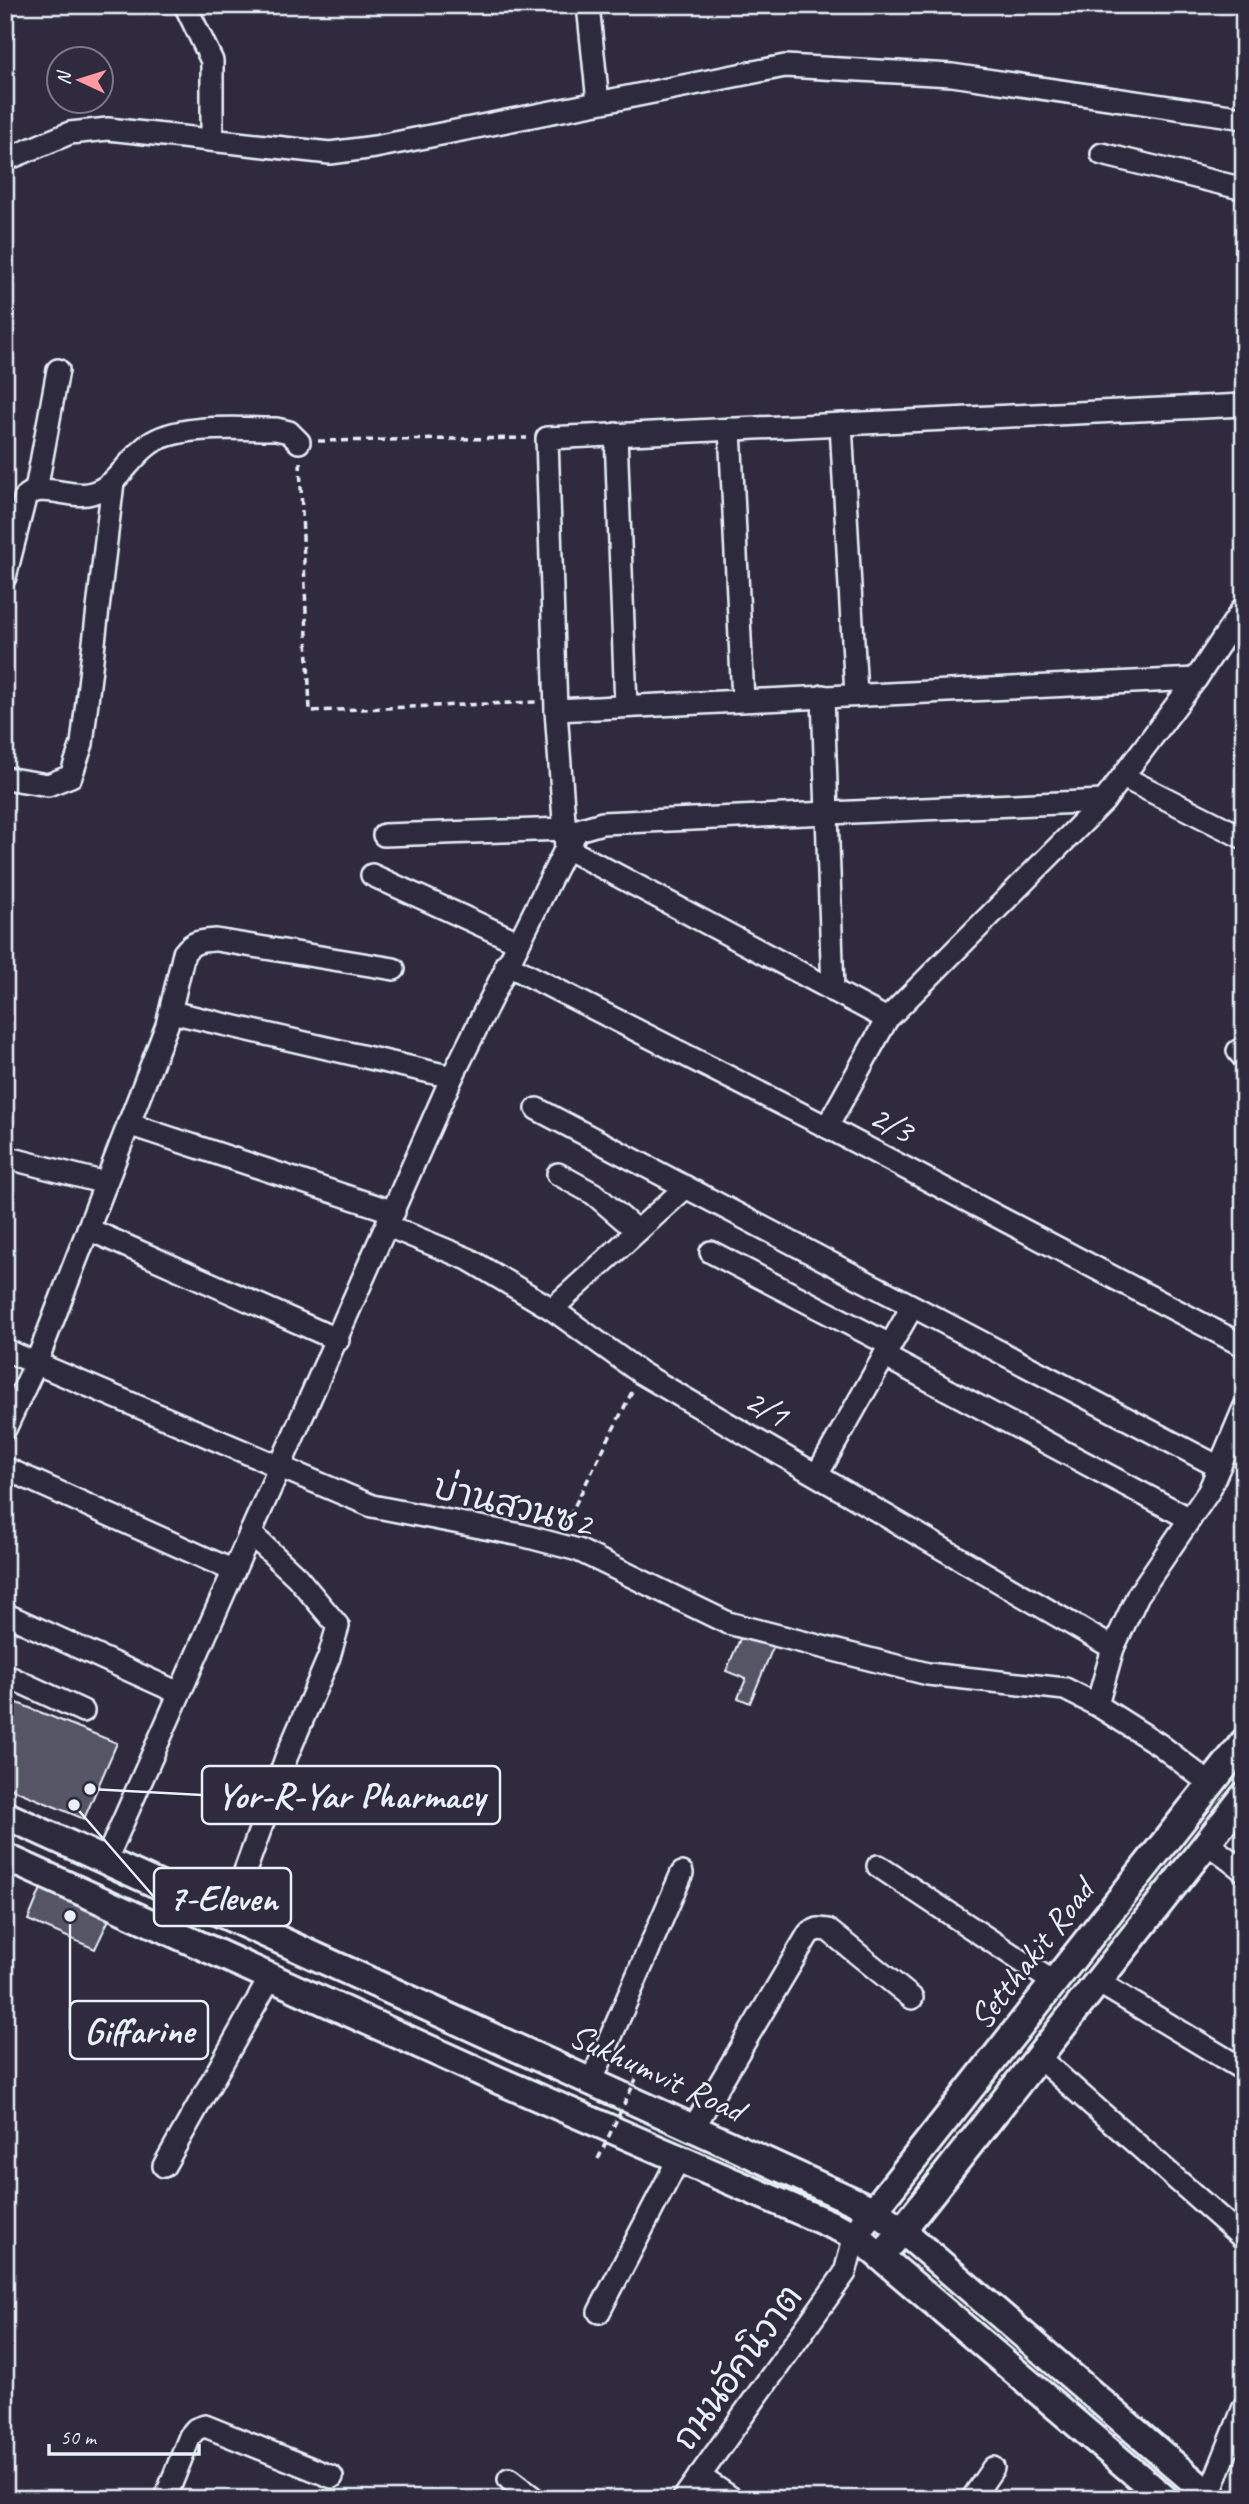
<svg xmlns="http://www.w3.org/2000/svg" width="1249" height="2504" viewBox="0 0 1249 2504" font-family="Caveat,'Playpen Sans Thai',sans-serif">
  <rect width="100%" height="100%" fill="#2f2a3d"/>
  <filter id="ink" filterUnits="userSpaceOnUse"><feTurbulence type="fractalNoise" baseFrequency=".0143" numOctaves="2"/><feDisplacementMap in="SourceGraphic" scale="14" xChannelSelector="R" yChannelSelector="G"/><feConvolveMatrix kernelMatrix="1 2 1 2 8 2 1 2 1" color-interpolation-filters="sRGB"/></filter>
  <g filter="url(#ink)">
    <!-- building -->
    <g fill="#575565" stroke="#e8f1f8" stroke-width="2">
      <polygon points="743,1632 774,1645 750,1703 738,1698 746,1679 726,1671"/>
      <polygon points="5,1698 117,1743 84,1819 5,1786"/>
      <polygon points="44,1881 112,1913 95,1949 28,1920"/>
    </g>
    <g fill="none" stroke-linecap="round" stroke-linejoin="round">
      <!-- minor casing -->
      <g stroke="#e8f1f8" stroke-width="26">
        <g id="minor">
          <polyline points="185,5 212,61 212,139"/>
          <polyline points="588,5 598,102"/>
          <polyline points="1102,154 1244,189"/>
          <polyline points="5,160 70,133 108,129 330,153 375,147 785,66 952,75 1244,118"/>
          <polyline points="841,424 856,695"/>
          <polyline points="730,429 743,700"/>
          <polyline points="616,434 626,706"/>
          <polyline points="36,490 58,370"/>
          <path d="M5,577L25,498C39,480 71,500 92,493C117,486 128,460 148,445C177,423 241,429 276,429L289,432L299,442"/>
          <polyline points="823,696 833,991"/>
          <polyline points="556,710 1196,679"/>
          <polyline points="1123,777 1244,838"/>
          <polyline points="5,778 48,785 71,776 82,744 113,482"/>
          <polyline points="384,835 565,829"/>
          <polyline points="566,848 556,710 547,438 1244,405"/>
          <polyline points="566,848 887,1019"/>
          <polyline points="372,875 518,942"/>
          <polyline points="506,964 827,1127 1244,1346"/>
          <polyline points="171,1012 452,1077"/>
          <polyline points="1238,1051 1244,1058"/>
          <polyline points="537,1109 1219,1467"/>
          <polyline points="128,1124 394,1212"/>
          <polyline points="827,1127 887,1019 1104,801 1196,679 1244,607"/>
          <polyline points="5,1157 105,1183"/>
          <polyline points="558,1174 594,1194 636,1230"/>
          <polyline points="388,1226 468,1259 552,1309 641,1373 1113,1648"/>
          <polyline points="88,1229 338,1340"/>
          <polyline points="711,1252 890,1345"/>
          <polyline points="552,1309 686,1187"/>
          <polyline points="5,1350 372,1506 521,1535 578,1550 728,1623 928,1674 1065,1689 1097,1705 1160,1745 1210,1784"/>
          <polyline points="884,1356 1190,1519"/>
          <path d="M5,1429L37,1361L167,1025L184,953C193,941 201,941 216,940L394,969"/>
          <polyline points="5,1468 234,1571"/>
          <polyline points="817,1475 912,1307"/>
          <polyline points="5,1614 179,1693"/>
          <polyline points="5,1675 83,1711"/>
          <polyline points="1097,1705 1113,1648 1138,1595 1209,1491 1244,1408"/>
          <polyline points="1207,1843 1244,1871"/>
          <polyline points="106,1860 452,1077 566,848 578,830 602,823 1104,801"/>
          <polyline points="878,1866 1053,1982"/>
          <polyline points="228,1918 286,1758 329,1657 338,1626 297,1577 250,1533"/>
          <polyline points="1098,1982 1244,2070"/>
          <polyline points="1038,2057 1244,2239"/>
          <polyline points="592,2080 682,1873"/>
          <polyline points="694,2127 809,1933 818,1929 828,1930 912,1998"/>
          <polyline points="164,2166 270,1978"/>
          <polyline points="599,2312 678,2160"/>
          <polyline points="699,2476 733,2499"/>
          <polyline points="509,2479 535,2499"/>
          <polyline points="1209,2495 1244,2407"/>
          <polyline points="165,2499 190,2436 196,2429 205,2426 332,2477"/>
          <polyline points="683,2499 845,2273 855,2235"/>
          <polyline points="972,2499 993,2468"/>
        </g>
      </g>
      <!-- major casing -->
      <g stroke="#e8f1f8" stroke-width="32">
        <g id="major">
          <polyline points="5,1815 873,2210 903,2231 1214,2499"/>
          <polyline points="5,1857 498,2080 855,2235 1165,2499"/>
          <polyline points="863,2224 1244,1742"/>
          <polyline points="892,2243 1244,1796"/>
        </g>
      </g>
      <!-- path -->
      <g stroke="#e8f1f8" stroke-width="3.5" stroke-dasharray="7 5" stroke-linecap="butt">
        <polyline points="318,441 527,438"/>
        <polyline points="300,462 310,711 536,702"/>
        <polyline points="564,1527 633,1390"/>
      </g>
      <!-- minor -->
      <use href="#minor" stroke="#2f2a3d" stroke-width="21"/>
      <!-- major -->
      <use href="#major" stroke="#2f2a3d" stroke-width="26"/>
      <!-- path-bridge -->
      <polyline stroke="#e8f1f8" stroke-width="3.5" stroke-dasharray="7 5" stroke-linecap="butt" points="598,2159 636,2079"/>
    </g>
  </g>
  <g text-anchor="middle" stroke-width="5" stroke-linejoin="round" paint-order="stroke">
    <!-- street labels -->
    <g font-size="35" fill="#e8f1f8" stroke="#2f2a3d">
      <text transform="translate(892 1123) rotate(28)" y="12">2/3</text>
      <text transform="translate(767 1407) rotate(30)" y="12">2/1</text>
      <text transform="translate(513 1505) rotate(14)" y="12">บ่านสวนซ2</text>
      <text transform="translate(1031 1954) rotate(-52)" y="12">Setthakit Road</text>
      <text transform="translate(657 2072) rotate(25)" y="12">Sukhumvit Road</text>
      <text transform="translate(737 2367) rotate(-54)" y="12">ถนนอัคนิวาต</text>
    </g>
  </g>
  <!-- callouts -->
  <path fill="none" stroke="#e8f1f8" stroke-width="2.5" d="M90 1789L202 1795M74 1805L154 1897M70 1916L70 2030"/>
  <g fill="#e8f1f8" stroke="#2f2a3d" stroke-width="2.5">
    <circle cx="90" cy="1789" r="7"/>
    <circle cx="74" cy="1805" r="7"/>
    <circle cx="70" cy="1916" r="7"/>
  </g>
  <g fill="#2f2a3d" stroke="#e8f1f8" stroke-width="2.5">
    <rect x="202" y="1766" width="298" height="58" rx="7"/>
    <rect x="154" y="1868" width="137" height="58" rx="7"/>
    <rect x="70" y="2001" width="138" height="58" rx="7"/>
  </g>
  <g font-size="37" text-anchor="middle" font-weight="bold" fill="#e8f1f8">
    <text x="351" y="1808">Yor-R-Yar Pharmacy</text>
    <text x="223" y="1910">7-Eleven</text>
    <text x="139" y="2043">Giffarine</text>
  </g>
  <!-- margin -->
  <rect width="1249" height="2504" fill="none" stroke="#2f2a3d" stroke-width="28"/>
  <rect x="14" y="14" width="1221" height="2476" fill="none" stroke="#e8f1f8" stroke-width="2.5" filter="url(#ink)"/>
  <!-- north arrow -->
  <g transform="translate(80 80) rotate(274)"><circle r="33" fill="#2f2a3d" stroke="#797a88" stroke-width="2"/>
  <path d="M0-5L12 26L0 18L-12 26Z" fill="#ff9aa2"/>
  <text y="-10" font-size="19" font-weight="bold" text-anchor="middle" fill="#e8f1f8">N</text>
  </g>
  <!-- scale -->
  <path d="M49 2444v10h150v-10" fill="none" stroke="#e8f1f8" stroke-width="3.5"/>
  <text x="60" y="2444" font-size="21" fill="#e8f1f8" stroke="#2f2a3d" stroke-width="5" paint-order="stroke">50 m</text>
</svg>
